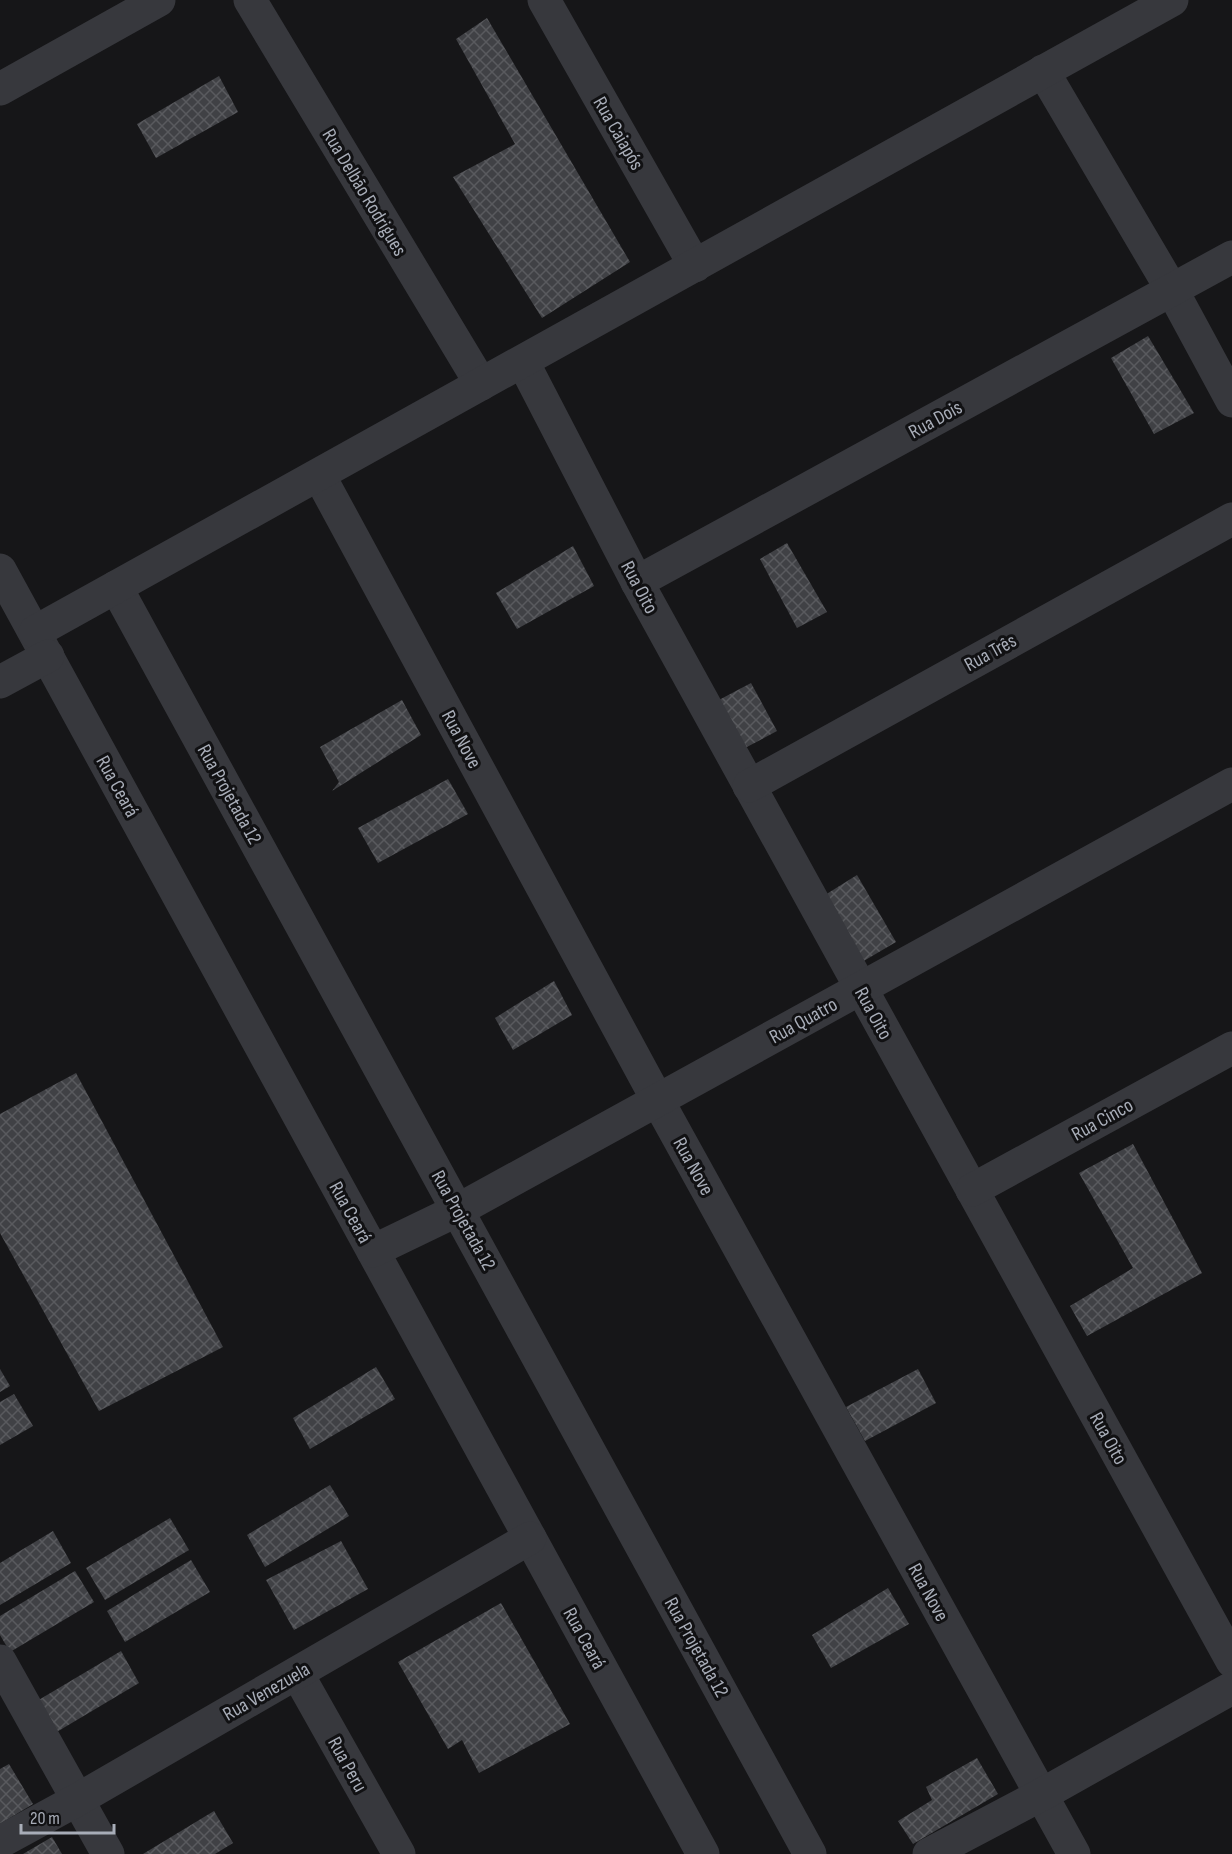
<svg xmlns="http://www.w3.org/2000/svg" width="1232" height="1854" viewBox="0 0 1232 1854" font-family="'Sofia Sans Condensed',sans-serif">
  <defs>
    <pattern id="building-cross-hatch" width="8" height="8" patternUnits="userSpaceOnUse" patternTransform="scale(1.5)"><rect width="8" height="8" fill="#404145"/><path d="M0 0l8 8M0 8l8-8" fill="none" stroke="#595a5e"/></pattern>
  </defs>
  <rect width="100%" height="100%" fill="#161618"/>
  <!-- building -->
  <g fill="url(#building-cross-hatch)">
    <polygon points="487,18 630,262 542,318 453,177 515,144 456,39"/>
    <polygon points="219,76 238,112 156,158 137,124"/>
    <polygon points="1148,336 1194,413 1154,434 1111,358"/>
    <polygon points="787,543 827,612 797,628 760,559"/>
    <polygon points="573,546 594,586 517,629 496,593"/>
    <polygon points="751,683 777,731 745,748 717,701"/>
    <polygon points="402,700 421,735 332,791 339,782 320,747"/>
    <polygon points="448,779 468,814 378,863 358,828"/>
    <polygon points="857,875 896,942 862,962 825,895"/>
    <polygon points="554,981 572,1015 513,1050 495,1018"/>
    <polygon points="76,1073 223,1347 99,1411 0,1233 0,1114"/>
    <polygon points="1133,1144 1202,1273 1087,1336 1070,1306 1133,1268 1079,1173"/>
    <polygon points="376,1367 395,1399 310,1449 293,1418"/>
    <polygon points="0,1369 10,1386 0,1392"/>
    <polygon points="918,1369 936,1403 865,1441 846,1407"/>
    <polygon points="14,1394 33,1426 0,1445 0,1402"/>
    <polygon points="330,1485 349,1516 265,1567 247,1535"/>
    <polygon points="170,1518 189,1550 105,1600 86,1568"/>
    <polygon points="53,1531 71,1563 0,1605 0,1563"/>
    <polygon points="341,1541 368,1589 294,1630 266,1580"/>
    <polygon points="191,1560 210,1592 125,1642 107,1611"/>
    <polygon points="75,1571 94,1602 10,1652 0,1635 0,1616"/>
    <polygon points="888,1588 909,1624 831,1668 812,1635"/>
    <polygon points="501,1603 570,1724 479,1773 462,1740 448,1749 398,1662"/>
    <polygon points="121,1651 139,1683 55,1733 37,1701"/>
    <polygon points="977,1758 998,1794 913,1844 898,1821 932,1800 926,1787"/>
    <polygon points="9,1764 33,1804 0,1824 0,1769"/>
    <polygon points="214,1811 233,1843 215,1854 143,1854"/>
    <polygon points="52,1837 62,1854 23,1854"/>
  </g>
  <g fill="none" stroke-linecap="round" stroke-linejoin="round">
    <!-- minor -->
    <g stroke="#37383d" stroke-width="33">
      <polyline points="250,0 481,384"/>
      <polyline points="544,0 695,266"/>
      <polyline points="1043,71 1172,290 1232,401"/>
      <polyline points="0,89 159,0"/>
      <polyline points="523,362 637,582 1232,1661"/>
      <polyline points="319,475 658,1101 1074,1854"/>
      <polyline points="0,570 703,1854"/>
      <polyline points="637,582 1232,257"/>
      <polyline points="116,587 810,1854"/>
      <polyline points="35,632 1172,0"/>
      <polyline points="0,682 48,656"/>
      <polyline points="749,786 1232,519"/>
      <polyline points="972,1190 1232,1048"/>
      <polyline points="373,1251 458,1210 1232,784"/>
      <polyline points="0,1661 108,1854"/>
      <polyline points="297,1673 399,1854"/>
      <polyline points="0,1842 77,1800 530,1538"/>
      <polyline points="929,1854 1041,1795 1232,1688"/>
    </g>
  </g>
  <g text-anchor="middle" stroke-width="6" stroke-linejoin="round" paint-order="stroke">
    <!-- street labels -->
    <g font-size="20" fill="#a8adb8" stroke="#111113">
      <text transform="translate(619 133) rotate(60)" y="7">Rua Caiapós</text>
      <text transform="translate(365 192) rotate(59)" y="7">Rua Delbão Rodrigues</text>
      <text transform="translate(935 419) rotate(-29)" y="7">Rua Dois</text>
      <text transform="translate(640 587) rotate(62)" y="7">Rua Oito</text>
      <text transform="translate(990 652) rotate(-29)" y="7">Rua Três</text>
      <text transform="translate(462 739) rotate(62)" y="7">Rua Nove</text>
      <text transform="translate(118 786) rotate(61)" y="7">Rua Ceará</text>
      <text transform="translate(230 794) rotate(61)" y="7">Rua Projetada 12</text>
      <text transform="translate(874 1013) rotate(61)" y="7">Rua Oito</text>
      <text transform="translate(803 1020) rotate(-29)" y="7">Rua Quatro</text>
      <text transform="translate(1102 1119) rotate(-29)" y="7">Rua Cinco</text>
      <text transform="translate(694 1166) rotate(61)" y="7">Rua Nove</text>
      <text transform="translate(351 1212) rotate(61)" y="7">Rua Ceará</text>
      <text transform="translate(464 1220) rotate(61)" y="7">Rua Projetada 12</text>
      <text transform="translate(1109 1438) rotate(61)" y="7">Rua Oito</text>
      <text transform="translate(929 1592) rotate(61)" y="7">Rua Nove</text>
      <text transform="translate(585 1638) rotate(61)" y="7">Rua Ceará</text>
      <text transform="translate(697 1647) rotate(61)" y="7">Rua Projetada 12</text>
      <text transform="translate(266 1691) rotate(-30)" y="7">Rua Venezuela</text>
      <text transform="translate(348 1764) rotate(61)" y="7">Rua Peru</text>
    </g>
  </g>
  <!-- scale -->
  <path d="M21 1824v9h93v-9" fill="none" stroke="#a8adb8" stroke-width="3"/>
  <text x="30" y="1824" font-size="18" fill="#a8adb8" stroke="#111113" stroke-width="4.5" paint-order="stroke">20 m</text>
</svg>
